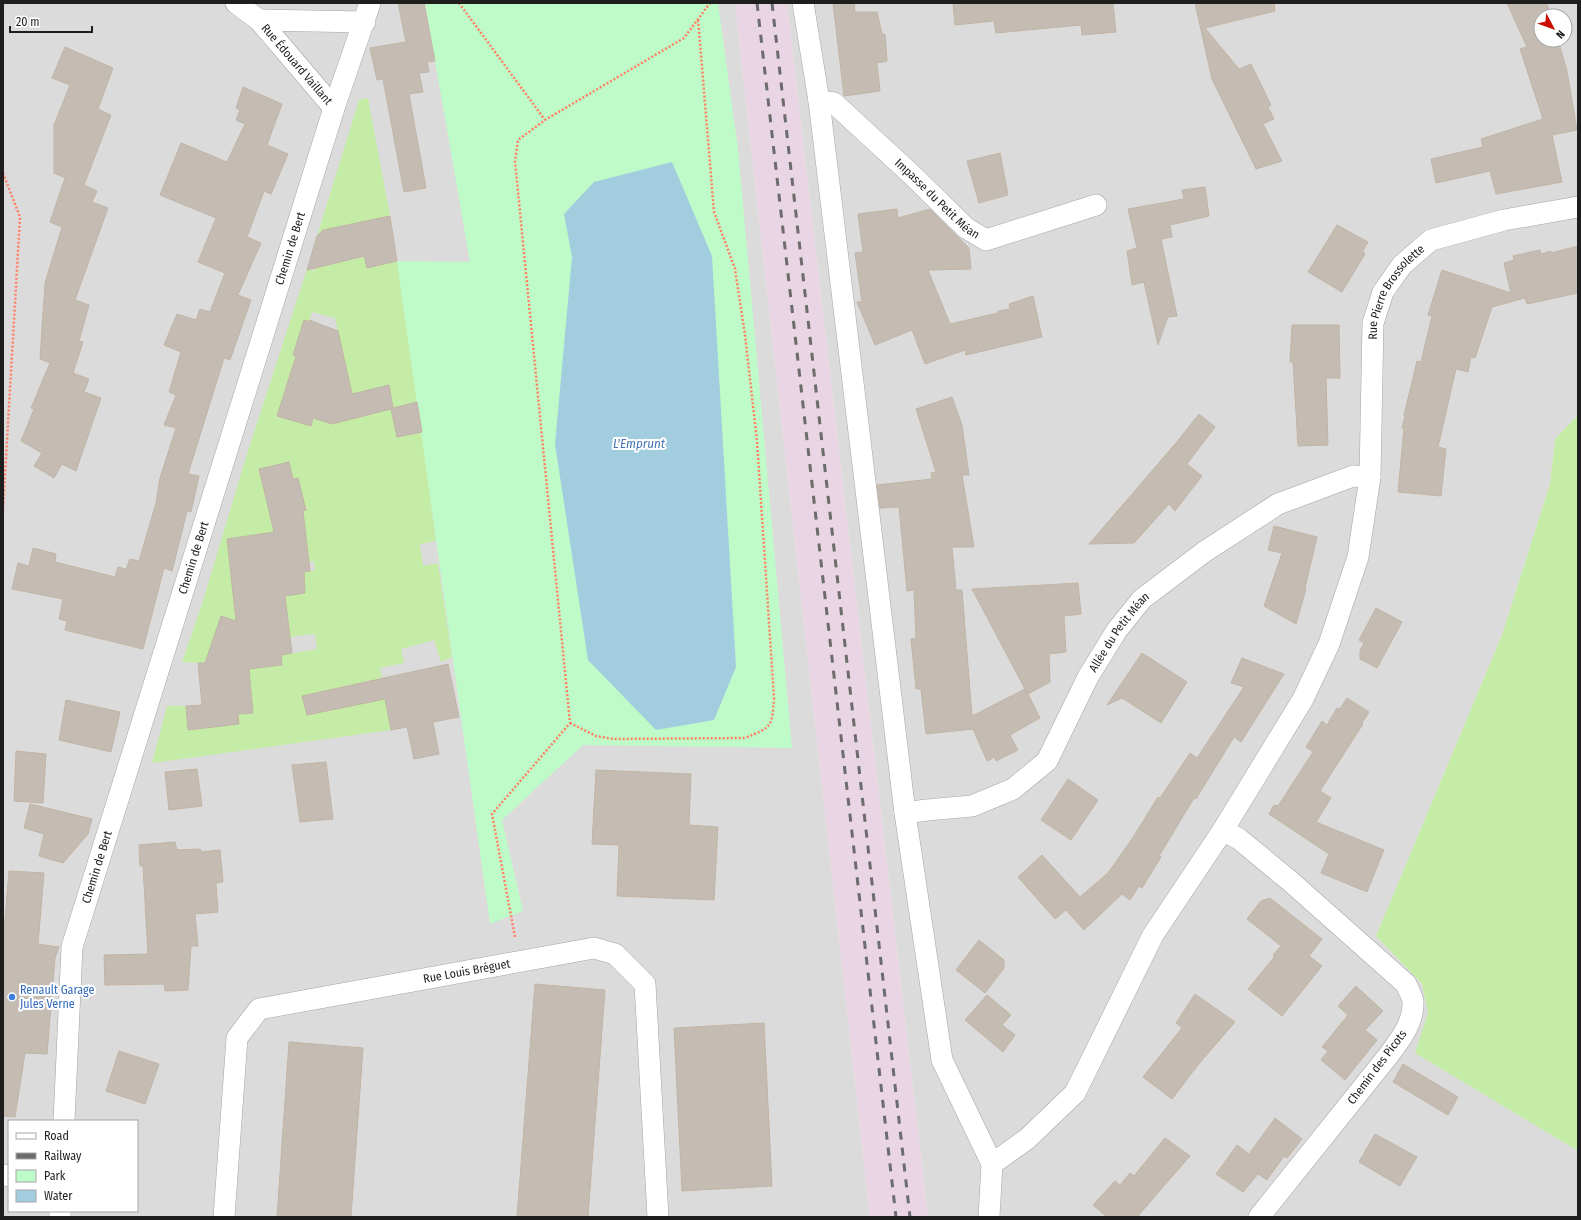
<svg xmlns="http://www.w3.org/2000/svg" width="1581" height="1220" viewBox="0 0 1581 1220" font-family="'Fira Sans Condensed',sans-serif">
  <rect width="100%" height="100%" fill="#efece4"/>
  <!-- residential -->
  <g fill="#dcdbdb" fill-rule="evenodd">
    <path d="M3,3H735L870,1217H3ZM9,1121H137V1211H9Z"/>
    <path d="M787,3H1578V415L1555,439L1550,484L1502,635L1376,936L1422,984L1428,1013L1416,1053L1578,1151V1217H928ZM1541,16H1565V40H1541Z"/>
  </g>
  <!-- industrial -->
  <polygon fill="#e9d5e4" points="735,3 787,3 928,1217 870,1217"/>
  <!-- grass -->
  <g fill="#c4eca7" fill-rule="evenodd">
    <path d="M368,98L390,216L324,230L331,264L364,257L367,268L397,261L417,402L395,426L397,437L422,432L436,541L420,544L423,566L438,563L452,657L441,662L434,640L401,649L404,663L380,668L382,678L311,694L385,699L391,730L152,763L167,706H186L188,730L239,724L238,714L253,712L252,700L232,662L198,663L182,662L202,604L246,457L307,269L314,271L317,262V236L359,100ZM312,312L335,318L352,394L389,385L393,408L326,422L313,418L311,426L277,416L288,381L318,391L336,369L304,320L309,322ZM308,550L309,562L314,561L315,570L286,575L271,556ZM271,579L285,596L286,608L234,602L232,584ZM221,616L257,628L209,652ZM315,634L317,649L281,655L284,641L296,636Z"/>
    <polygon points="1578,415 1578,1151 1415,1053 1428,1013 1422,984 1376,936 1502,635 1550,484 1555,439"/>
  </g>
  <!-- park -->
  <polygon fill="#bffbc8" points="425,3 718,3 738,149 792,748 583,745 502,820 523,911 490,924 397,261 470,262"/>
  <!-- water -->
  <polygon fill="#a2cddf" points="672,162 712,256 736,667 714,720 656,730 588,660 555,444 572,257 564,214 594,182"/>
  <!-- building -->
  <g fill="#c4bcb3" stroke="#c2b4a5">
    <polygon points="398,3 424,3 435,61 427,62 429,72 419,73 423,92 409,94 426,188 404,192 383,79 377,80 370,48 406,42"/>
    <polygon points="833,3 854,3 855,12 877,12 882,34 885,34 887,61 877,63 880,91 844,96"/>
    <polygon points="953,3 1113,3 1116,32 1082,35 1081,25 996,33 994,21 955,25"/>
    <polygon points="1195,3 1274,3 1275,11 1205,28 1239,69 1251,64 1271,105 1268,107 1274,119 1263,124 1282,161 1256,169 1212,79"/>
    <polygon points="1507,3 1547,3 1551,16 1541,16 1541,40 1558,40 1567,71 1577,130 1552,135 1562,182 1496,194 1490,171 1436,183 1431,159 1483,147 1481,139 1543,119 1520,49 1527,47"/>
    <polygon points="65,47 113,68 98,109 111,115 84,185 97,191 92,202 108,208 75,300 89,305 79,341 83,342 73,373 89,379 84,392 101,398 76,471 62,464 54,478 34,466 42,453 21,441 34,409 31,408 50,363 40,359 45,283 62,227 50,222 65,178 68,179 54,173 54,125 70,85 52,78"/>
    <polygon points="243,87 282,104 267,145 288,154 271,194 264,191 247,237 261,243 238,295 251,300 230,360 224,358 188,474 199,476 191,512 187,511 172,571 164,568 143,649 65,630 67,621 59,619 63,599 12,589 18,563 29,566 33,548 56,554 55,562 115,577 118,567 126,569 130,559 139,561 156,503 160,478 176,428 164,425 176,395 169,392 181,352 164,345 177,314 196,320 200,309 210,312 225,273 198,262 216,218 160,195 181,143 227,162 245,124 236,120 240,110 236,108"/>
    <polygon points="1000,153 1008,195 979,203 967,161"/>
    <polygon points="1205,187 1209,216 1170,225 1172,237 1161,239 1177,316 1168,317 1158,345 1144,282 1132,285 1127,251 1137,248 1128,209 1184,199 1182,190"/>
    <polygon points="897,209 898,218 930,209 969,248 971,269 928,270 950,324 998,313 998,311 1010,309 1009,304 1033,296 1042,337 966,355 965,350 925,364 912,330 875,345 857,302 862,302 855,253 863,252 858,214"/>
    <polygon points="390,216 397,261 367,268 364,256 307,270 317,236 323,230"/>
    <polygon points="1337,225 1368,242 1363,251 1365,254 1342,292 1308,272"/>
    <polygon points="1578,246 1578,293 1527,304 1525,298 1492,307 1475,358 1471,357 1468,372 1456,369 1438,447 1446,449 1441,496 1398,492 1404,428 1402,428 1405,416 1404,415 1417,361 1421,362 1432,316 1428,315 1442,270 1511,293 1504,263 1514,260 1513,256 1540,250 1541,254 1551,251 1551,253"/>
    <polygon points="304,320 309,322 309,320 338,331 352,394 389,385 393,408 417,402 422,432 397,437 391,409 332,424 313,418 311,426 277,416 296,356 293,355"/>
    <polygon points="1292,325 1339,325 1340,378 1326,378 1328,445 1298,446 1293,362 1290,362"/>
    <polygon points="952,397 962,425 969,475 962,475 974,547 952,547 956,590 962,590 972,716 1025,689 972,589 1078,583 1081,614 1064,616 1066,652 1049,654 1050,682 1028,694 1026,690 1040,718 1010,735 1018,750 996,761 995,757 987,761 973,729 926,734 921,689 916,689 911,639 916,638 914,590 907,591 899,507 880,508 877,485 932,479 931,473 936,472 916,409"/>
    <polygon points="1199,414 1215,427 1187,464 1202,476 1175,511 1169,504 1134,543 1089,544 1176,443"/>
    <polygon points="289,462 293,479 298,478 306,510 303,511 310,571 304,572 305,593 285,596 292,653 281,655 282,665 249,669 253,713 238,714 239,724 188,730 186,706 202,705 198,663 205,663 221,616 236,621 227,539 274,532 259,469"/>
    <polygon points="1274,526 1317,537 1305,588 1306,589 1296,624 1264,606 1282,553 1268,550"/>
    <polygon points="1376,608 1402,622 1377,668 1360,659 1360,651 1364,643 1359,640"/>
    <polygon points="1142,653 1187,682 1161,723 1122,698 1107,705"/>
    <polygon points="1242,658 1284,674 1241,742 1234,737 1196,799 1194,798 1159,856 1161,857 1142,888 1139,886 1130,900 1122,894 1084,930 1066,910 1055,919 1018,877 1042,855 1080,897 1108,873 1132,839 1158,797 1160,798 1190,753 1197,758 1244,687 1231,683"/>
    <polygon points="448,664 459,717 433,722 439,754 414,759 407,727 391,730 385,699 307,715 302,696"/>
    <polygon points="1347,698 1369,712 1362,723 1363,724 1320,791 1331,798 1316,822 1384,850 1367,892 1321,873 1329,854 1269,814 1274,805 1278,806 1313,752 1306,747 1322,721 1327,725 1337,708 1340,709"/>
    <polygon points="66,700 120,712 111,752 59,740"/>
    <polygon points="16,751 46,754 43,803 14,801"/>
    <polygon points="326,762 333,819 300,822 292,765"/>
    <polygon points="197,769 202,806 169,810 165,772"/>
    <polygon points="596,770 691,774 689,825 718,827 714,900 617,896 619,845 592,844"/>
    <polygon points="1068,779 1098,800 1071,840 1041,820"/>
    <polygon points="30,804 92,819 88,834 63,863 39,856 44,834 24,828"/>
    <polygon points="175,842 177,850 200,849 201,852 220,850 223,882 216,883 218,912 195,914 198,946 191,946 188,990 165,991 164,984 105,985 104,955 148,954 143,866 140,866 139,845"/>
    <polygon points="9,871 44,873 38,944 59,947 55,958 47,1054 25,1053 15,1117 3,1116 3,943"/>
    <polygon points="1270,898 1322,939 1309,956 1322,966 1282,1016 1248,989 1275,956 1273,955 1281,946 1247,919 1261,901"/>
    <polygon points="979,940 1004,960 1004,968 985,993 956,970"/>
    <polygon points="535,984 605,990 588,1217 517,1217"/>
    <polygon points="1356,986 1383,1011 1365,1030 1377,1040 1345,1080 1321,1060 1328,1051 1322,1047 1348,1015 1338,1006"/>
    <polygon points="1195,994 1235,1022 1198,1065 1172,1099 1143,1077 1182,1028 1176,1023"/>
    <polygon points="987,995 1011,1015 1002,1025 1015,1035 1003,1052 965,1020"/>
    <polygon points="764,1023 772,1186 682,1191 674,1028"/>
    <polygon points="289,1042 363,1048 351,1217 277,1217"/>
    <polygon points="119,1051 159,1064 145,1104 106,1091"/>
    <polygon points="1403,1064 1458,1097 1448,1115 1393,1082"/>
    <polygon points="1275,1118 1302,1139 1287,1158 1284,1156 1267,1180 1258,1174 1243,1192 1216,1174 1237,1145 1249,1154"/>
    <polygon points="1375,1134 1417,1157 1400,1186 1359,1162"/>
    <polygon points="1165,1138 1190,1156 1137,1217 1107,1217 1093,1205 1115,1181 1120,1185 1130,1173 1134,1176"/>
  </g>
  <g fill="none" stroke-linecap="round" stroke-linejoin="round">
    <!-- street casing -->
    <g stroke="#a5a5a5" stroke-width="22">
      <g id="street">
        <path id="s1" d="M236,3L259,20L334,108"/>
        <polyline points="803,3 819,101 905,813 942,1060 992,1164 989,1217"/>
        <polyline points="259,20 365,22"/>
        <path id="s2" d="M819,101L834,103L911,174L966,228L986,240L1096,205"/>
        <path id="s3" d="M905,813L927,810L972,806L1013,789L1047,761L1088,677L1117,630L1142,599L1204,552L1278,504L1353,476L1370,477"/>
        <path d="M1223,830L1239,839L1290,881L1406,984C1408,989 1412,996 1413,1001C1414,1023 1400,1040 1388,1056L1259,1217"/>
        <path id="s4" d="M64,1121L72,947L334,108L370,3"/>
        <path id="s5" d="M992,1164L1027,1139L1075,1093L1153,935L1223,830L1303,699L1329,644L1358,557L1370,477L1373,323L1383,292L1402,265L1431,240L1504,220L1578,207"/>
        <polyline points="3,1175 9,1176"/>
        <polyline points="60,1217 60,1211"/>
        <path id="s6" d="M224,1217L237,1038L259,1009L594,948L615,954L645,984L658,1217"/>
      </g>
    </g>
    <!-- path -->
    <g stroke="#ff8065" stroke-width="2.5" stroke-dasharray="2 2" stroke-linecap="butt">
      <polyline points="459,3 545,120"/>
      <polyline points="3,173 20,217 3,510"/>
      <path d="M570,723L596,736L613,739L745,738C772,727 772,727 774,698L757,441L745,335L735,269L714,212L698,19"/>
      <polyline points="515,937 492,814 570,723 515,161 518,140 545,120 684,38 710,3"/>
    </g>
    <!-- street -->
    <use href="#street" stroke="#fff" stroke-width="21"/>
    <!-- rail -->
    <g stroke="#6c6c6c" stroke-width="3" stroke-dasharray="8 8" stroke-linecap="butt">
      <polyline points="757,3 896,1217"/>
      <polyline points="772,3 910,1217"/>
    </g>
  </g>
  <!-- markers -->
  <circle fill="#3f7fe0" stroke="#fff" stroke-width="1.5" cx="12" cy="997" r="4"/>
  <g text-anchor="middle" stroke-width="4" stroke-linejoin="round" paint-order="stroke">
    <!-- street labels -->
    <g font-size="12" fill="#1e1e1e" stroke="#fff">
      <text dy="4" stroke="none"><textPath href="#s1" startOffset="87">Rue Édouard Vaillant</textPath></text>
      <text dy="4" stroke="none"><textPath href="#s2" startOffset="156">Impasse du Petit Méan</textPath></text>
      <text dy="4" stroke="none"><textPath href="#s4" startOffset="906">Chemin de Bert</textPath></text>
      <text dy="4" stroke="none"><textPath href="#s5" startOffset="991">Rue Pierre Brossolette</textPath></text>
      <text dy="4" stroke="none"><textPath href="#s4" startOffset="582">Chemin de Bert</textPath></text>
      <text dy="4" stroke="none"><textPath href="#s3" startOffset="304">Allée du Petit Méan</textPath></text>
      <text dy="4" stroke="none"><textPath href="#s4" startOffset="258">Chemin de Bert</textPath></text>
      <text dy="4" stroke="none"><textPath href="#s6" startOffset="427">Rue Louis Bréguet</textPath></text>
      <text transform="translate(1377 1067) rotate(-53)" y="4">Chemin des Picots</text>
    </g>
    <!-- shop labels -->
    <g font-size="12" fill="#366cbe" stroke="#fff" text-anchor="start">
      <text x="20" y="994">Renault Garage<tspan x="20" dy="14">Jules Verne</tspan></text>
    </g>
    <!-- water labels -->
    <g font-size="13" font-style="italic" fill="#4774b1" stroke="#fff">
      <text x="639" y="448">L'Emprunt</text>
    </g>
  </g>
  <!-- border -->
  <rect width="1581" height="1220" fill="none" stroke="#1e1e1e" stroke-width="8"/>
  <!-- legend -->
  <rect x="8" y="1120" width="130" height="92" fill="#ffffff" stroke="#a5a5a5"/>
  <rect x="16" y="1133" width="20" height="6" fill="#ffffff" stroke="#a5a5a5"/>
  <text x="44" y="1140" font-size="12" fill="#1e1e1e">Road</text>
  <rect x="16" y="1153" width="20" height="6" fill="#6c6c6c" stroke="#a5a5a5"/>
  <text x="44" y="1160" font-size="12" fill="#1e1e1e">Railway</text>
  <rect x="16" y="1170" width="20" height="12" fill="#bffbc8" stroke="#a5a5a5"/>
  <text x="44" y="1180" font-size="12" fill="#1e1e1e">Park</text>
  <rect x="16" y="1190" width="20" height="12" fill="#a2cddf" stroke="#a5a5a5"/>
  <text x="44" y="1200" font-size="12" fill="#1e1e1e">Water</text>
  <!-- north arrow -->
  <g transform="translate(1553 28) rotate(131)"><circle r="19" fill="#ffffff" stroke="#a5a5a5"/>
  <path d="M0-3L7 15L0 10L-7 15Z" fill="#cc0e00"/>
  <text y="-6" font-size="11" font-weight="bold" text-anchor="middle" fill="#1e1e1e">N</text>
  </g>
  <!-- scale -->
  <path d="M10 26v6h82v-6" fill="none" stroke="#1e1e1e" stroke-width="2"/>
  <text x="16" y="26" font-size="12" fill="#1e1e1e" stroke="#ffffff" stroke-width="3" paint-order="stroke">20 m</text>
</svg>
